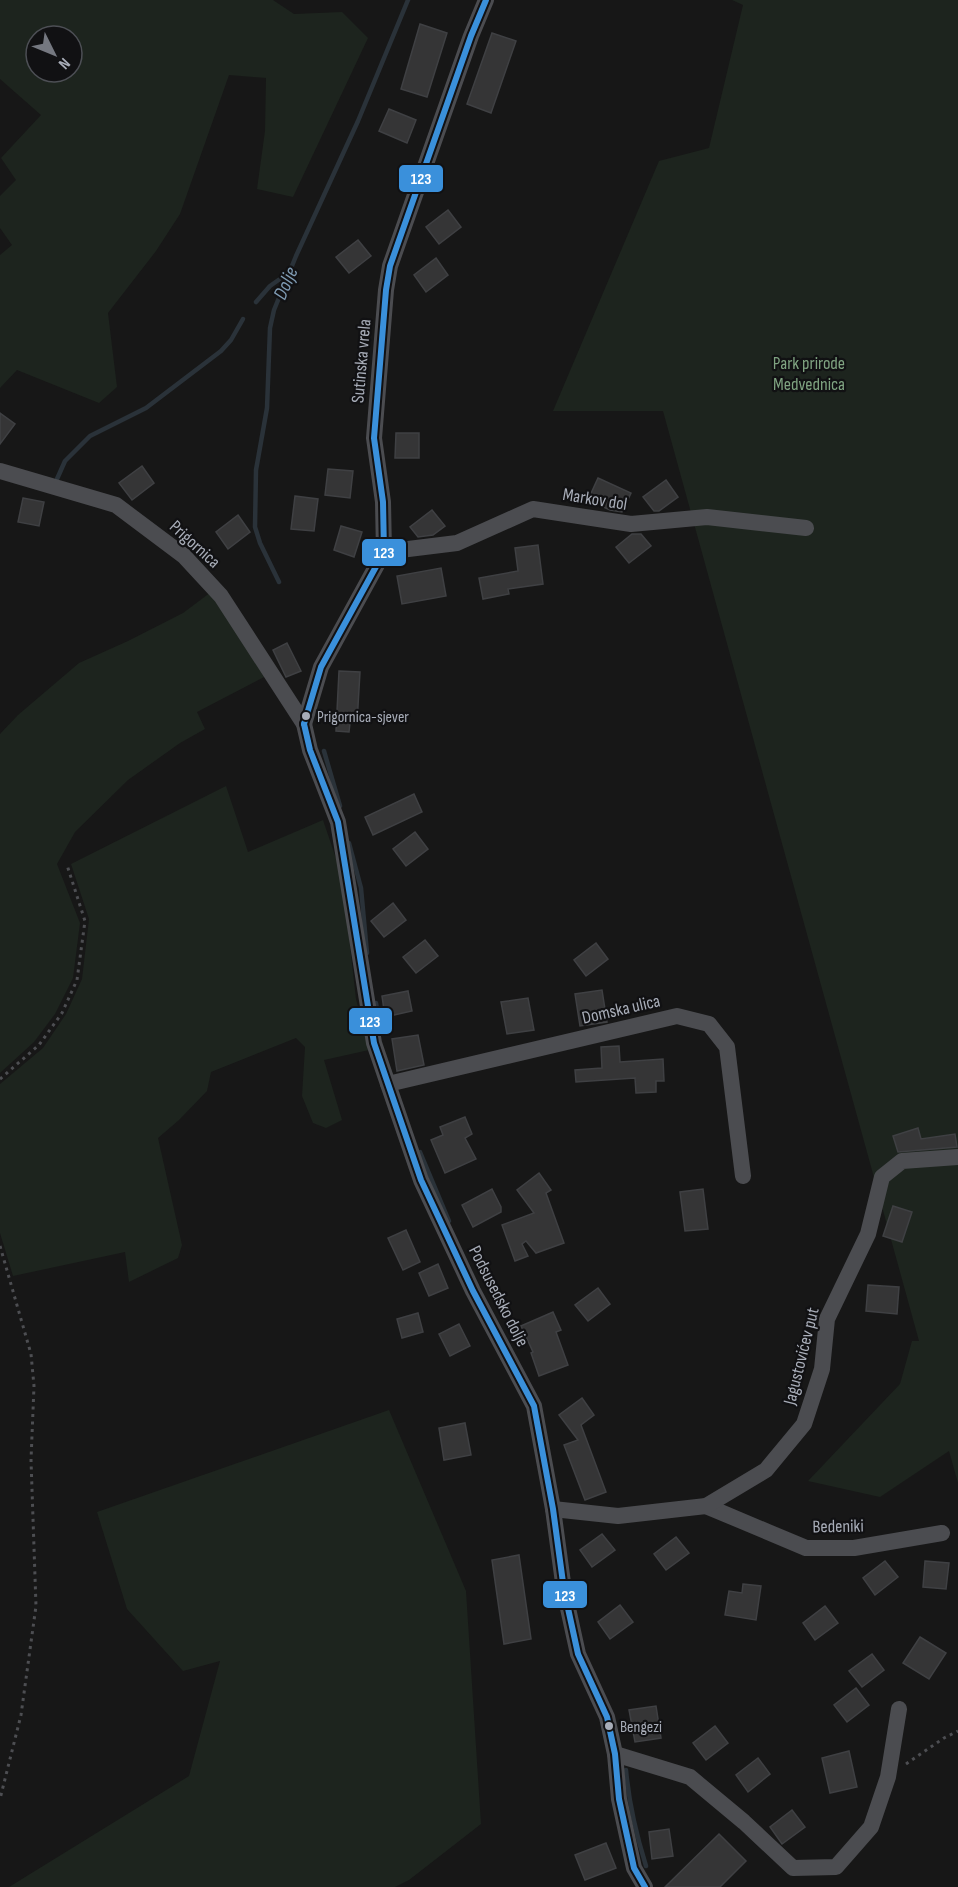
<svg xmlns="http://www.w3.org/2000/svg" width="958" height="1887" viewBox="0 0 958 1887" font-family="'Sofia Sans Condensed',sans-serif">
  <rect width="100%" height="100%" fill="#171717"/>
  <!-- green -->
  <g fill="#1d241e" fill-rule="evenodd">
    <path d="M0,0H273L294,14L342,12L368,38L293,197L257,189L265,131L266,78L229,75L180,214L156,251L108,313L117,387L99,403L17,370L0,388V255L12,245L0,228V196L16,180L1,158L41,115L0,79ZM36,36H72V72H36Z"/>
    <polygon points="732,0 958,0 958,1483 949,1451 880,1497 808,1481 900,1384 912,1341 919,1341 663,411 553,411 659,161 709,148 743,5"/>
    <polygon points="211,592 266,676 197,712 205,729 180,743 128,780 75,832 57,864 80,923 73,978 55,1014 34,1042 0,1073 0,734 18,715 79,663 128,641 183,613"/>
    <polygon points="226,786 248,852 323,820 342,876 356,999 369,1050 324,1060 342,1120 326,1128 313,1123 302,1096 305,1047 296,1038 211,1072 207,1091 179,1120 158,1138 182,1245 178,1258 129,1282 125,1252 13,1276 0,1233 0,1084 43,1048 66,1014 82,979 89,919 71,864"/>
    <polygon points="389,1410 466,1591 481,1824 409,1880 395,1887 9,1887 189,1776 220,1661 183,1671 127,1609 97,1512"/>
  </g>
  <g fill="none" stroke-linecap="round" stroke-linejoin="round">
    <!-- stream -->
    <g stroke="#2a3239" stroke-width="4.5">
      <polyline points="256,302 270,286 287,274"/>
      <polyline points="57,479 65,461 90,436 146,408 221,351 231,340 243,319"/>
      <polyline points="279,582 260,543 255,527 256,470 267,408 270,328 274,310 296,256 358,121 408,0"/>
      <polyline points="324,751 340,806"/>
      <polyline points="349,843 361,888 367,953"/>
      <polyline points="376,1003 379,1021"/>
      <polyline points="420,1152 449,1221"/>
      <path d="M626,1770C629,1804 636,1834 646,1866"/>
    </g>
  </g>
  <!-- building -->
  <g fill="#353536" stroke="#3f4043" stroke-width="1.5">
    <polygon points="420,24 447,33 427,97 401,89"/>
    <polygon points="492,33 516,41 491,113 467,104"/>
    <polygon points="389,109 416,120 407,143 379,131"/>
    <polygon points="448,210 461,227 439,244 426,227"/>
    <polygon points="358,240 371,256 349,273 336,257"/>
    <polygon points="436,258 448,275 426,292 414,275"/>
    <polygon points="0,413 15,424 0,444"/>
    <polygon points="396,433 419,433 419,458 395,458"/>
    <polygon points="142,466 154,483 132,500 119,483"/>
    <polygon points="328,469 353,471 350,498 325,495"/>
    <polygon points="598,478 631,493 622,512 610,510 588,500"/>
    <polygon points="666,480 678,497 659,511 654,511 643,497"/>
    <polygon points="295,496 318,499 314,531 291,529"/>
    <polygon points="23,498 44,502 39,526 18,522"/>
    <polygon points="432,510 445,526 433,535 418,537 410,527"/>
    <polygon points="238,515 250,532 228,549 216,532"/>
    <polygon points="341,526 362,532 354,557 334,550"/>
    <polygon points="632,534 641,534 651,546 629,563 616,547"/>
    <polygon points="538,545 543,584 508,589 509,594 483,599 479,578 518,571 515,548"/>
    <polygon points="441,568 446,596 402,604 397,576"/>
    <polygon points="287,643 301,671 286,677 273,650"/>
    <polygon points="339,671 360,672 357,723 350,723 349,732 336,731"/>
    <polygon points="414,794 422,812 373,835 365,817"/>
    <polygon points="415,832 428,849 406,866 393,849"/>
    <polygon points="393,903 406,920 384,937 371,921"/>
    <polygon points="425,940 438,956 416,973 403,957"/>
    <polygon points="596,943 608,959 586,976 574,960"/>
    <polygon points="602,990 607,1022 580,1026 575,994"/>
    <polygon points="408,991 412,1011 385,1017 382,996"/>
    <polygon points="528,998 534,1030 507,1034 501,1002"/>
    <polygon points="418,1035 424,1065 397,1071 392,1039"/>
    <polygon points="619,1046 620,1062 663,1059 664,1081 656,1081 656,1092 636,1093 635,1078 576,1082 575,1070 602,1068 601,1047"/>
    <polygon points="465,1117 472,1134 465,1138 476,1159 445,1173 431,1140 443,1135 440,1127"/>
    <polygon points="918,1128 921,1139 955,1134 957,1147 898,1152 893,1136"/>
    <polygon points="539,1173 551,1190 546,1193 564,1243 536,1253 526,1241 522,1244 528,1256 515,1261 502,1225 534,1213 517,1190"/>
    <polygon points="492,1189 501,1207 501,1212 473,1227 462,1205"/>
    <polygon points="703,1189 708,1229 685,1231 680,1192"/>
    <polygon points="893,1206 912,1212 902,1242 883,1236"/>
    <polygon points="406,1230 420,1262 403,1270 388,1238"/>
    <polygon points="438,1264 448,1288 429,1296 419,1273"/>
    <polygon points="868,1285 899,1287 897,1314 866,1311"/>
    <polygon points="598,1288 610,1304 588,1321 575,1305"/>
    <polygon points="553,1312 561,1330 556,1332 568,1365 539,1376 531,1353 533,1352 521,1326"/>
    <polygon points="418,1313 423,1332 402,1338 397,1319"/>
    <polygon points="459,1324 470,1346 450,1356 439,1334"/>
    <polygon points="582,1398 594,1415 581,1425 606,1492 585,1500 564,1445 578,1440 559,1415"/>
    <polygon points="465,1423 471,1455 444,1460 439,1428"/>
    <polygon points="602,1534 615,1550 592,1567 580,1550"/>
    <polygon points="676,1537 689,1553 666,1570 654,1554"/>
    <polygon points="519,1555 531,1639 504,1644 492,1560"/>
    <polygon points="885,1561 898,1577 875,1595 863,1578"/>
    <polygon points="925,1561 949,1563 946,1589 923,1587"/>
    <polygon points="743,1584 761,1586 756,1620 725,1615 729,1591 742,1593"/>
    <polygon points="620,1605 633,1622 610,1639 598,1622"/>
    <polygon points="825,1606 838,1623 815,1640 803,1623"/>
    <polygon points="920,1637 946,1653 929,1679 903,1663"/>
    <polygon points="872,1654 884,1670 862,1687 849,1671"/>
    <polygon points="856,1688 869,1705 847,1722 834,1705"/>
    <polygon points="656,1706 661,1738 635,1742 629,1710"/>
    <polygon points="715,1726 728,1743 706,1760 693,1743"/>
    <polygon points="849,1751 857,1787 830,1793 822,1758"/>
    <polygon points="758,1758 770,1774 748,1792 736,1775"/>
    <polygon points="792,1810 805,1827 782,1844 770,1827"/>
    <polygon points="669,1829 673,1856 652,1859 649,1832"/>
    <polygon points="719,1834 746,1861 720,1887 665,1887"/>
    <polygon points="606,1843 616,1868 585,1880 575,1855"/>
  </g>
  <g fill="none" stroke-linecap="round" stroke-linejoin="round">
    <!-- path -->
    <g stroke="#4d4e52" stroke-width="3" stroke-dasharray="3 4.5" stroke-linecap="butt">
      <polyline points="0,1079 39,1045 62,1013 77,980 85,921 67,865"/>
      <polyline points="0,1246 31,1354 34,1386 31,1460 36,1606 21,1715 0,1799"/>
      <polyline points="906,1764 944,1738 958,1731"/>
    </g>
    <!-- minor -->
    <g stroke="#4b4c50" stroke-width="16">
      <polyline points="0,471 116,505 184,556 221,596 304,724 310,750 338,822 374,1043 388,1084 421,1180 473,1291 534,1406 553,1509 564,1590 578,1654 607,1717 615,1754 619,1799 634,1868 645,1887"/>
      <polyline points="384,552 457,543 533,509 631,524 707,517 806,528"/>
      <polyline points="304,724 321,667 384,552 383,502 374,438 386,290 390,266 471,36 486,0"/>
      <polyline points="388,1084 677,1016 709,1024 727,1047 743,1176"/>
      <polyline points="706,1506 806,1548 854,1548 942,1533"/>
      <polyline points="553,1509 618,1516 706,1506 766,1470 804,1424 822,1369 827,1319 868,1234 882,1177 902,1161 958,1157"/>
      <polyline points="615,1754 690,1777 744,1822 793,1868 836,1867 871,1827 888,1777 899,1709"/>
    </g>
    <!-- bus-1 casing -->
    <g stroke="#111113" stroke-width="10">
      <g id="bus-1">
        <polyline points="304,724 310,750 338,822 374,1043 421,1180 473,1291 534,1406 553,1509 564,1590 578,1654 607,1717 615,1754 619,1799 634,1868 645,1887"/>
        <polyline points="304,724 321,667 384,552 383,502 374,438 386,290 390,266 471,36 486,0"/>
      </g>
    </g>
    <!-- bus-1 -->
    <use href="#bus-1" stroke="#3a90db" stroke-width="6"/>
  </g>
  <!-- markers -->
  <g fill="#a8adb8" stroke="#111113" stroke-width="2">
    <circle cx="306" cy="716" r="5"/>
    <circle cx="609" cy="1726" r="5"/>
  </g>
  <g text-anchor="middle" stroke-width="4.5" stroke-linejoin="round" paint-order="stroke">
    <!-- bus labels -->
    <g font-size="16" fill="#a8adb8" stroke="#111113" text-anchor="start">
      <text x="317" y="722">Prigornica-sjever</text>
      <text x="620" y="1732">Bengezi</text>
    </g>
    <!-- street labels -->
    <g font-size="18" fill="#a8adb8" stroke="#111113">
      <text transform="translate(361 361) rotate(-85)" y="6">Sutinska vrela</text>
      <text transform="translate(595 499) rotate(9)" y="6">Markov dol</text>
      <text transform="translate(195 544) rotate(42)" y="6">Prigornica</text>
      <text transform="translate(621 1009) rotate(-13)" y="6">Domska ulica</text>
      <text transform="translate(499 1296) rotate(63)" y="6">Podsusedsko dolje</text>
      <text transform="translate(801 1356) rotate(-76)" y="6">Jagustovićev put</text>
      <text transform="translate(838 1526) rotate(-1)" y="6">Bedeniki</text>
    </g>
    <!-- park labels -->
    <g font-size="18" fill="#7fa381" stroke="#111113">
      <text x="809" y="369">Park prirode<tspan x="809" dy="21">Medvednica</tspan></text>
    </g>
    <!-- water labels -->
    <g font-size="20" font-style="italic" fill="#7f9bb3" stroke="#111113">
      <text transform="translate(285 283) rotate(-66)" y="7">Dolje</text>
    </g>
  </g>
  <g stroke="#111113" stroke-width="2">
    <rect x="398" y="164" width="46" height="29" rx="6" fill="#3a90db"/>
    <rect x="361" y="538" width="46" height="29" rx="6" fill="#3a90db"/>
    <rect x="348" y="1007" width="45" height="28" rx="6" fill="#3a90db"/>
    <rect x="542" y="1580" width="46" height="29" rx="6" fill="#3a90db"/>
  </g>
  <g font-size="16" text-anchor="middle" font-weight="bold" fill="#fff">
    <text x="421" y="184">123</text>
    <text x="384" y="558">123</text>
    <text x="370" y="1027">123</text>
    <text x="565" y="1601">123</text>
  </g>
  <!-- north arrow -->
  <g transform="translate(54 54) rotate(133)"><circle r="28" fill="#111113" stroke="#4d4f55" stroke-width="1.5"/>
  <path d="M0-4.5L10 22L0 15L-10 22Z" fill="#757880"/>
  <text y="-9" font-size="16" font-weight="bold" text-anchor="middle" fill="#a8adb8">N</text>
  </g>
</svg>
